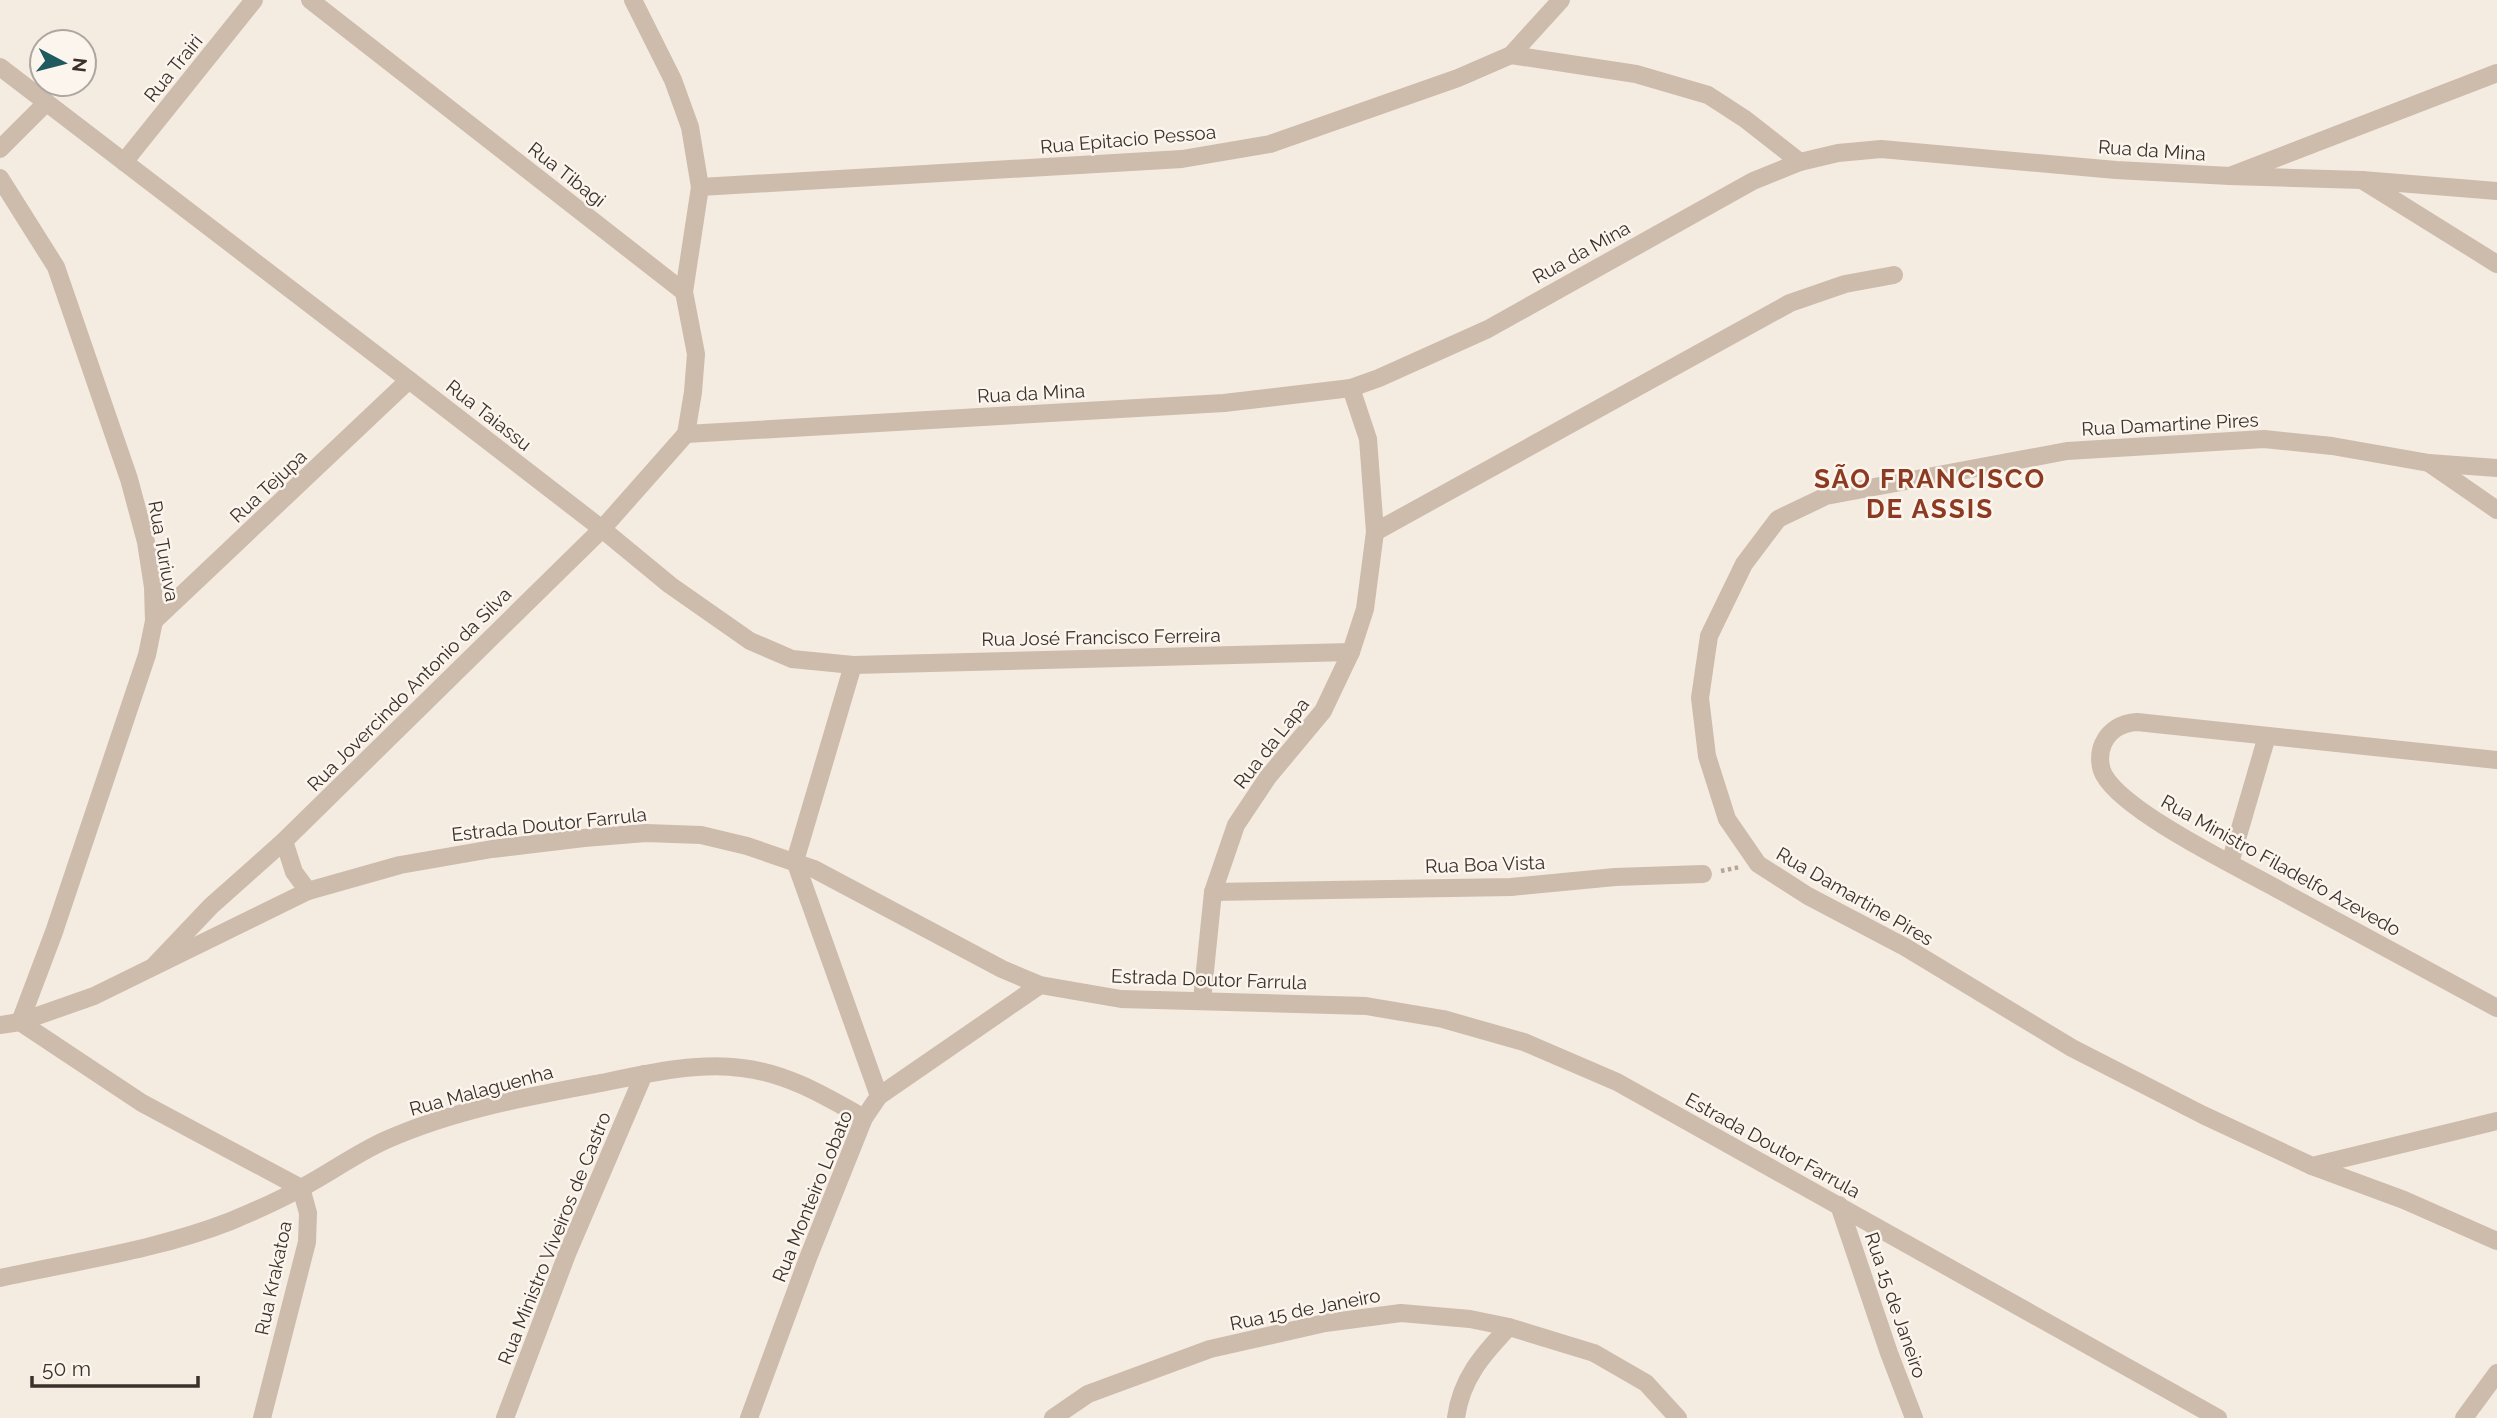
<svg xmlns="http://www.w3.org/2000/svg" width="2497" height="1418" viewBox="0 0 2497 1418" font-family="Raleway,sans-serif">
  <rect width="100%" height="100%" fill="#f4ebe1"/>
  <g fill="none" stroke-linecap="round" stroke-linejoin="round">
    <!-- path -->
    <polyline stroke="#b9a596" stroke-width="4.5" stroke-dasharray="3.5 3.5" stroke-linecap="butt" points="1721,871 1740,867"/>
    <!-- minor -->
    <g stroke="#cdbbac" stroke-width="18">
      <polyline points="633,0 673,80 690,127 700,187 684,292"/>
      <polyline points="1511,55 1636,74 1708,95 1745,119 1800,162"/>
      <polyline points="0,67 409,380 602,529 670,585 750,641 792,659 853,665 1351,652"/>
      <polyline points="0,149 46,103"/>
      <polyline points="124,162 254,0"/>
      <polyline points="2230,176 2497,73"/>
      <polyline points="0,178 56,267 129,479 146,542 153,587 154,621 147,655 54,932 20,1022 142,1103 301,1188 308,1213 307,1242 262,1418"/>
      <polyline points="2362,180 2497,264"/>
      <polyline points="700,187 1182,159 1270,144 1458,78 1511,55 1561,0"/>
      <polyline points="2429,463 2497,510"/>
      <polyline points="2497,468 2429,463 2332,446 2264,439 2067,451 1826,496 1778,519 1744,564 1709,636 1700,698 1707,756 1727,819 1758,864 1808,896 1905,947 2072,1048 2203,1115 2312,1166 2497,1121"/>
      <polyline points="1375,532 1790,303 1845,284 1894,275"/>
      <polyline points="154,621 409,380"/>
      <polyline points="853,665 795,861 879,1096"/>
      <path d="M2497,760L2137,722C2122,723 2109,730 2103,744C2099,753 2099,766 2104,775C2125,813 2240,868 2281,891C2353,930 2425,969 2497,1008"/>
      <polyline points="284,841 294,872 308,891"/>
      <polyline points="2230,863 2267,736"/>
      <polyline points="1213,892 1511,887 1615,877 1703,874"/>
      <polyline points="154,966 211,906 284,841 602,529 686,434"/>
      <polyline points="1202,1000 1213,892 1236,825 1268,777 1323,711 1351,652 1365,609 1375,532 1368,439 1351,388"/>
      <polyline points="2312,1166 2404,1200 2497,1241"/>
      <polyline points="1839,1205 1889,1353 1914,1418"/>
      <path d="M0,1278C77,1261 157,1250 231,1221C255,1211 280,1200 303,1187C331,1172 357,1153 386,1140C456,1109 531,1096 606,1082C649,1073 698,1062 742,1068C787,1073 825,1096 864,1118"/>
      <polyline points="505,1418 567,1254 644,1074"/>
      <polyline points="749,1418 808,1258 864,1118 879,1096 1040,985"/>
      <polyline points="1053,1418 1088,1394 1210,1349 1325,1323 1401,1313 1470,1319 1509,1327 1594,1353 1646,1383 1678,1418"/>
      <path d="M1456,1418C1461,1379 1483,1354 1509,1327"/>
      <polyline points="2464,1418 2497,1373"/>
    </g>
    <!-- tertiary -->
    <g stroke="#cdbbac" stroke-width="18">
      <polyline points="310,0 684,292 696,354 693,392 686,434 1224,403 1351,388 1379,378 1488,329 1753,181 1800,162 1838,153 1881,149 2116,170 2230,176 2362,180 2497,191"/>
      <polyline points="0,1025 20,1022 94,996 308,891 400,865 492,849 584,838 646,833 701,835 747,846 814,869 1002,969 1040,985 1121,999 1366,1006 1443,1019 1524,1042 1617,1082 2218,1418"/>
    </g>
  </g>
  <g text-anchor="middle" stroke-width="5" stroke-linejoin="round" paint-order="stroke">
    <!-- street labels -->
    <g font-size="19" fill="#3b302b" stroke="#fbf5ee">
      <text transform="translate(173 68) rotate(-51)" y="7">Rua Trairi</text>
      <text transform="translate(1128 139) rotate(-5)" y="7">Rua Epitacio Pessoa</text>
      <text transform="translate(2152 150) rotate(4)" y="7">Rua da Mina</text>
      <text transform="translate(567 174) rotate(38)" y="7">Rua Tibagi</text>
      <text transform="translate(1581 252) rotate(-29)" y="7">Rua da Mina</text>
      <text transform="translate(1031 393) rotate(-3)" y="7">Rua da Mina</text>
      <text transform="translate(489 415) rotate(38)" y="7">Rua Taiassu</text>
      <text transform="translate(2170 424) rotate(-3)" y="7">Rua Damartine Pires</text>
      <text transform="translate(268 486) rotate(-43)" y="7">Rua Tejupa</text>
      <text transform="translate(164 551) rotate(80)" y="7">Rua Turiuva</text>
      <text transform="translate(1101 637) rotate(-1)" y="7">Rua José Francisco Ferreira</text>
      <text transform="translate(409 689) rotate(-45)" y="7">Rua Jovercindo Antonio da Silva</text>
      <text transform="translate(1271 743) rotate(-52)" y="7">Rua da Lapa</text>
      <text transform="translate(549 824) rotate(-6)" y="7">Estrada Doutor Farrula</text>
      <text transform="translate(1485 864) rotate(-2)" y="7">Rua Boa Vista</text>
      <text transform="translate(2281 865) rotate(29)" y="7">Rua Ministro Filadelfo Azevedo</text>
      <text transform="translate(1855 896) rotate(30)" y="7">Rua Damartine Pires</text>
      <text transform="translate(1209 979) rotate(2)" y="7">Estrada Doutor Farrula</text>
      <text transform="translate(481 1090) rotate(-15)" y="7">Rua Malaguenha</text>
      <text transform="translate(1773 1145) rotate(29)" y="7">Estrada Doutor Farrula</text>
      <text transform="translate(812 1196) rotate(-68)" y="7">Rua Monteiro Lobato</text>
      <text transform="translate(554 1238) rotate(-68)" y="7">Rua Ministro Viveiros de Castro</text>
      <text transform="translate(273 1278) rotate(-78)" y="7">Rua Krakatoa</text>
      <text transform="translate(1896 1305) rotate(71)" y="7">Rua 15 de Janeiro</text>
      <text transform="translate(1305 1309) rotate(-11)" y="7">Rua 15 de Janeiro</text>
    </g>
    <!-- district labels -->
    <g font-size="26" font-weight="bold" letter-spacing="2" fill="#8c3b22" stroke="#fbf5ee">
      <text x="1930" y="488">SÃO FRANCISCO<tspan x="1930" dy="30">DE ASSIS</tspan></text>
    </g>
  </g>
  <!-- north arrow -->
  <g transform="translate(63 63) rotate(97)"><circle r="33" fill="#fbf5ee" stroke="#aea6a0" stroke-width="2"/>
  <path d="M0-5L12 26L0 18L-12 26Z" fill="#1f5a5e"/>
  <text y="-10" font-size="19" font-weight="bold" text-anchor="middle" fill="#3b302b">N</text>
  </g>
  <!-- scale -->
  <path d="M32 1376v10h166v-10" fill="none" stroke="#3b302b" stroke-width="3.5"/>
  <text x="42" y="1376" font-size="21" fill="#3b302b" stroke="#fbf5ee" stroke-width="5" paint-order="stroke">50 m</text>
</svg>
